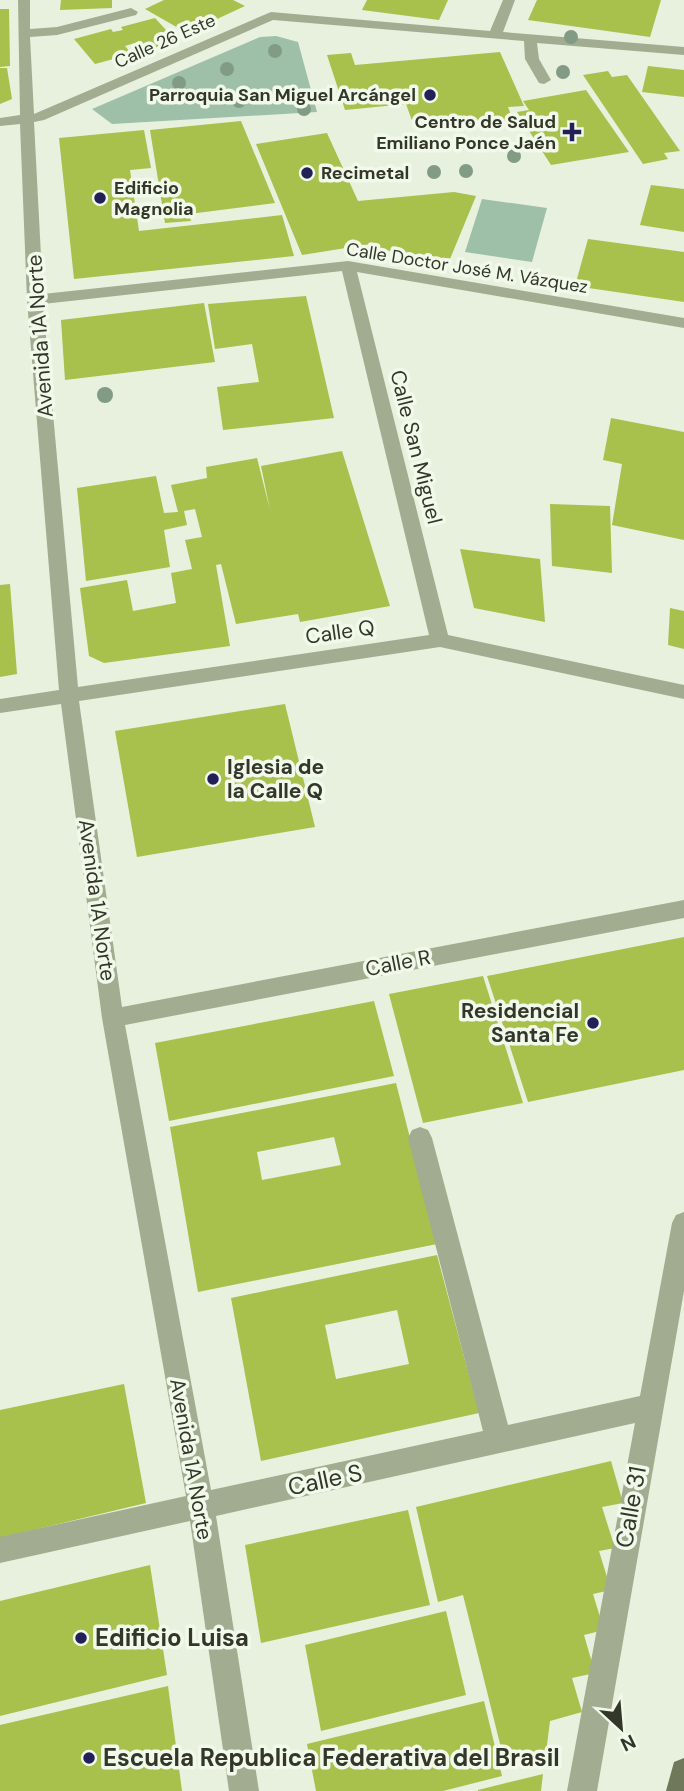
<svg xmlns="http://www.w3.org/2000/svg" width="684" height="1791" viewBox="0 0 684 1791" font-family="'DM Sans',sans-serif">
  <rect width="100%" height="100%" fill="#e7f1dd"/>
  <!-- green -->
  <g fill="#9ec0a8">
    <polygon points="276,36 298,42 317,112 112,124 92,109 260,37"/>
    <polygon points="482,199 547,208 532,262 465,252"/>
  </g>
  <!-- building -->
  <g fill="#a8c04c" fill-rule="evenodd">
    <polygon points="61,0 112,0 112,8 60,10"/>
    <polygon points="164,0 233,0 245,6 187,33 145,9"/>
    <polygon points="367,0 448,0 439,20 362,10"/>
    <polygon points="537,0 661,0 650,37 528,20"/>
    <polygon points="0,9 9,9 10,66 0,67"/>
    <polygon points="155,18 177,42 142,51 135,43 125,46 132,54 95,64 74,39 111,29 113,32 123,30 121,27"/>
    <polygon points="500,52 524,106 508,107 513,120 415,129 406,104 345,110 327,55 351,53 355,65"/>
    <polygon points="648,66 684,70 684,97 642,92"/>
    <polygon points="0,68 7,68 12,99 0,104"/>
    <polygon points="608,71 612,77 627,75 680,151 664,153 668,159 643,164 583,75"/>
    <polygon points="586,90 629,152 551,165 517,112 529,110 523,101"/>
    <polygon points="241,121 275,203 189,214 191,221 165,223 150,130"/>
    <polygon points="144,130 151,168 130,170 139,231 282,215 294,256 74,279 59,138"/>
    <polygon points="327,133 358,201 454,192 476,196 450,259 376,249 377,243 302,255 256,144"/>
    <polygon points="651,185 684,189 684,232 640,225"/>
    <polygon points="588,239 684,252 684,302 575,286"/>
    <polygon points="306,296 334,418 223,430 217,387 259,382 252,344 215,349 208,304"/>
    <polygon points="204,303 215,362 65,380 61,320"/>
    <polygon points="611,418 684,432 684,540 612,525 622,464 603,460"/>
    <polygon points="342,451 390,606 300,622 298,614 236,624 221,564 216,565 230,646 104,663 89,656 80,588 127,580 133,611 176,603 171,573 192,569 185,540 202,537 195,509 184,511 187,525 164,530 170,567 86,581 77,488 156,476 164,513 178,512 171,485 207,478 206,467 257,458 270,510 261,466"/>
    <polygon points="550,504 610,506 612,573 552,566"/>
    <polygon points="460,549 540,559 545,622 474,608"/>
    <polygon points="10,584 17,674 0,677 0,585"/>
    <polygon points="670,608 684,611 684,649 668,645"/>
    <polygon points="285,704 315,827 137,857 115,731"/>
    <polygon points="684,937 684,1070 528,1102 487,976"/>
    <polygon points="483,976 523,1103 423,1123 389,994"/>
    <polygon points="374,1001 394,1076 169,1121 155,1043"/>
    <path d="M396,1083L437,1244L198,1292L170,1127ZM334,1137L341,1165L262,1180L257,1152Z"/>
    <path d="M437,1255L479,1413L261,1461L231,1298ZM397,1310L409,1364L336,1379L325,1325Z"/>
    <polygon points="124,1384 146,1503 0,1538 0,1410"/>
    <polygon points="611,1461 623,1503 602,1507 615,1548 599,1551 611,1590 593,1594 604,1630 584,1635 595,1673 572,1678 582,1712 550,1721 546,1753 505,1764 463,1595 438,1602 416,1507"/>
    <polygon points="408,1510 430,1605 261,1643 245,1545"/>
    <polygon points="150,1565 167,1675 0,1716 0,1601"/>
    <polygon points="446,1611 466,1695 321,1731 305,1645"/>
    <polygon points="168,1686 182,1791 0,1791 0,1725"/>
    <polygon points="484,1701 502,1776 443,1791 316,1791 307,1744"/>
    <polygon points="543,1774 541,1791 478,1791 478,1790"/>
  </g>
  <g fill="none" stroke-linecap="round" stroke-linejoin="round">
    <!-- minor -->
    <path fill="#a1ac90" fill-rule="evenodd" d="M18,0H30V29L57,27L131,8L138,12L136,15L57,35L30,37L34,114L271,12L490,31L503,0H515L503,32L684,47V55L537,43L539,59L551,80L544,84L539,83L525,59L524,41L273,20L44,120L34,122L43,294L348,261L684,318V328L357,272L448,635L684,685V699L440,647L79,701L122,1007L684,900V918L125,1025L211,1490L483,1431L408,1138L412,1130L420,1127L428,1130L432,1138L508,1425L640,1396L672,1223L676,1215L684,1212V1291L597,1791H567L635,1423L216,1516L259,1791H229L190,1521L0,1563V1537L186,1496L102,1018L61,704L0,713V699L59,690L27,300L20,124L0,126V118L20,115ZM342,271L429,635L78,687L43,304Z"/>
    <!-- major -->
    <polygon fill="#6f785b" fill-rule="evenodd" points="684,1758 684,1791 666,1791 674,1762"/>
  </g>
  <!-- trees -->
  <g fill="#819b84">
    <circle cx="571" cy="37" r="7"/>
    <circle cx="275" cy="51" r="7"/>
    <circle cx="227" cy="69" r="7"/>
    <circle cx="563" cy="72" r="7"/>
    <circle cx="179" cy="83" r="7"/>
    <circle cx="239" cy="101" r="7"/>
    <circle cx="304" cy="109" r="7"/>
    <circle cx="514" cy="156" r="7"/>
    <circle cx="466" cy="171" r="7"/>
    <circle cx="434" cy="172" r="7"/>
    <circle cx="105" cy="395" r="8"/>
  </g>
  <!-- markers -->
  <g fill="#222056" stroke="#f1f9ea" stroke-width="2.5">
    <circle cx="430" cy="95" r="7"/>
    <path d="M568.5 121.5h7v7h7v7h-7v7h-7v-7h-7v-7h7z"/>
    <circle cx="307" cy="173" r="7"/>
    <circle cx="100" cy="198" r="7"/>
    <circle cx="213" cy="779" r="7"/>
    <circle cx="593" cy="1023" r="7"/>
    <circle cx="81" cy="1638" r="7"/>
    <circle cx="89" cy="1758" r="7"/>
  </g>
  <g text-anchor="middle" stroke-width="7" stroke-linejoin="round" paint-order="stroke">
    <!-- far-street labels -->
    <g font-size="18" fill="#333729" stroke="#f1f9ea">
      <text transform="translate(165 41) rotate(-24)" y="6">Calle 26 Este</text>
      <text transform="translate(467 268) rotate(9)" y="6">Calle Doctor José M. Vázquez</text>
    </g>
    <!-- far-poi labels -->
    <g font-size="18" font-weight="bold" fill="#333729" stroke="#f1f9ea" text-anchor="end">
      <text x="416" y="101">Parroquia San Miguel Arcángel</text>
      <text x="556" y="128">Centro de Salud<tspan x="556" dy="21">Emiliano Ponce Jaén</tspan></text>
      <text x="321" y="179" text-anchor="start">Recimetal</text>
      <text x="114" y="194" text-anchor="start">Edificio<tspan x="114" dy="21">Magnolia</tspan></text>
    </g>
    <!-- street labels -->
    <g font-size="21" fill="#333729" stroke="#f1f9ea">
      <text transform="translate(40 336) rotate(-94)" y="7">Avenida 1A Norte</text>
      <text transform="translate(416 447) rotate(76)" y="7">Calle San Miguel</text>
      <text transform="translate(340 632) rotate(-8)" y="7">Calle Q</text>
      <text transform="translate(97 900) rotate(82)" y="7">Avenida 1A Norte</text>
      <text transform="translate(398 963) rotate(-11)" y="7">Calle R</text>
      <text transform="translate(191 1459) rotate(80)" y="7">Avenida 1A Norte</text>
    </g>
    <!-- poi labels -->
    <g font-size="21" font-weight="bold" fill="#333729" stroke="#f1f9ea" text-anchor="start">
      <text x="227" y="774">Iglesia de<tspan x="227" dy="24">la Calle Q</tspan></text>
      <text x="579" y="1018" text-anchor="end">Residencial<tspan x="579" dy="24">Santa Fe</tspan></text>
    </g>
    <!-- near-street labels -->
    <g font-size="24" fill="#333729" stroke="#f1f9ea">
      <text transform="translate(325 1480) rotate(-12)" y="8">Calle S</text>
      <text transform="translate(631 1507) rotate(-80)" y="8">Calle 31</text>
    </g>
    <!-- near-poi labels -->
    <g font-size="24" font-weight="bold" fill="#333729" stroke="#f1f9ea" text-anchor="start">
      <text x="95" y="1646">Edificio Luisa</text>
      <text x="103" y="1766">Escuela Republica Federativa del Brasil</text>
    </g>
  </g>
  <!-- north arrow -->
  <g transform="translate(621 1728) rotate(154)" stroke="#f1f9ea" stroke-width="5" paint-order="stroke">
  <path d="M0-5L12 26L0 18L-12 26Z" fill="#333729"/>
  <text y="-10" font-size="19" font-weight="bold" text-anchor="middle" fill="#333729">N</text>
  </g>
</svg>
